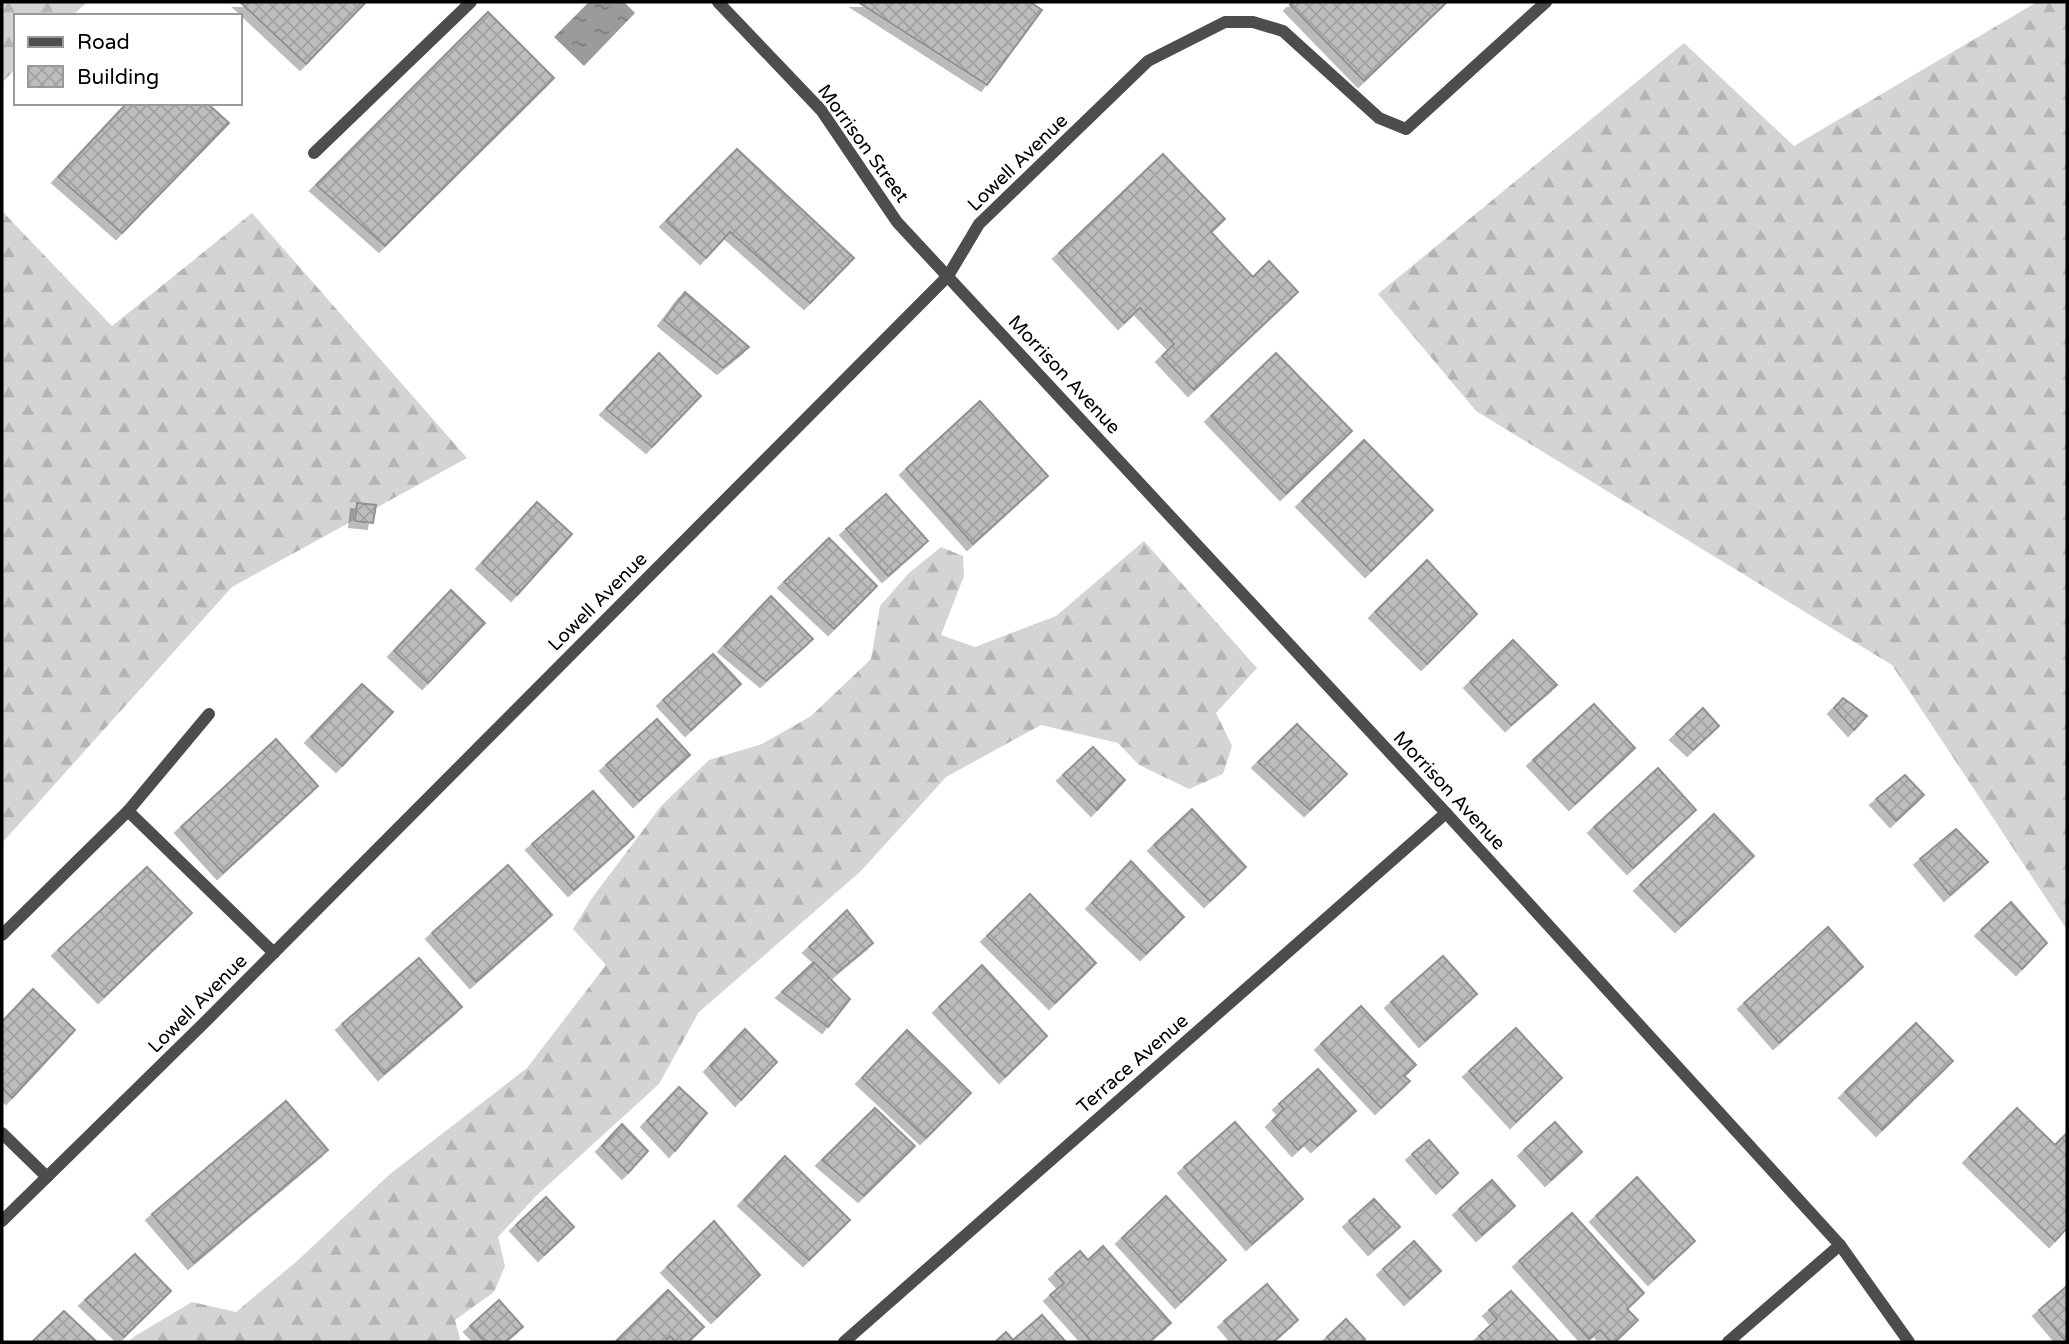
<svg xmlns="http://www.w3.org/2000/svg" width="2069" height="1344" viewBox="0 0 2069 1344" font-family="'Varela Round',sans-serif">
  <defs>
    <pattern id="forest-firs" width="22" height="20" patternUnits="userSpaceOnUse" patternTransform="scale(1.75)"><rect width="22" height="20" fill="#d4d4d4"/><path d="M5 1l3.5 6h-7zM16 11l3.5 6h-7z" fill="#b4b4b4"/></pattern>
    <pattern id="water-ripples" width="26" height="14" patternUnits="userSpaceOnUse" patternTransform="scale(1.75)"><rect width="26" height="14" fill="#9b9b9b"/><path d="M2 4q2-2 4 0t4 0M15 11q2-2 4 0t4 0" fill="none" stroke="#7c7c7c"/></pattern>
    <pattern id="building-cross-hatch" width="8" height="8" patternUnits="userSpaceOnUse" patternTransform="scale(1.75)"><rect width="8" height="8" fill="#bdbdbd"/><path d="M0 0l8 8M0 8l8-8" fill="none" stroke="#a1a1a1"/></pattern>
    <filter id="shadow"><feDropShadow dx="-6" dy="6" stdDeviation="0" flood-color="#0004"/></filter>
  </defs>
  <rect width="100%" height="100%" fill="#fff"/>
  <!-- forest -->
  <g fill="url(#forest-firs)">
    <polygon points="2,2 87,2 72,16 16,16 16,69 2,82"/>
    <polygon points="2037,2 2067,2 2067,930 1892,665 1476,411 1378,294 1684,43 1794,146"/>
    <polygon points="2,211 112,326 252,213 467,458 232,587 2,843"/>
    <polygon points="1144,541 1257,668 1216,713 1232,746 1223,774 1189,789 1139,765 1118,743 1041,725 946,777 861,871 699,1012 659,1084 536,1196 498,1237 505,1266 494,1292 455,1320 460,1339 456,1342 128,1342 135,1336 192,1302 236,1312 297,1261 390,1174 527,1068 606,965 573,929 592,898 662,805 709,760 762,744 811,716 871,659 880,606 909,573 941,547 963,556 964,576 941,635 975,647 1056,616"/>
  </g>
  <!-- water -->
  <polygon fill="url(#water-ripples)" points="589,2 624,2 635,13 584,66 554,37"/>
  <!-- building -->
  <g fill="url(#building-cross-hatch)" stroke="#919191" stroke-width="2" filter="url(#shadow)">
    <polygon points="240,2 366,2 306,64"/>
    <polygon points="858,2 1030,2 1042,10 987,85"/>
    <polygon points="1293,2 1447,2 1364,81 1290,5"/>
    <polygon points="488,12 554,78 385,246 316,185"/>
    <polygon points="127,103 207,103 229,123 122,233 58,177"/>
    <polygon points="737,149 854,258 810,303 730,232 706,258 666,221"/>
    <polygon points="1163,154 1225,219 1211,232 1253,277 1269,261 1298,292 1194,390 1162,356 1174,344 1140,308 1124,323 1059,253"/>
    <polygon points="685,292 749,347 723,368 664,320"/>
    <polygon points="659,353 701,396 652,447 606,409"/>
    <polygon points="1276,353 1352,431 1286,494 1211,416"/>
    <polygon points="980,401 1048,476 973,544 906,469"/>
    <polygon points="1364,440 1433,510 1371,571 1302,501"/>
    <polygon points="886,494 928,541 888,576 846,529"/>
    <polygon points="537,502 572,534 517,595 482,563"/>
    <polygon points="357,503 376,505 373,523 355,521"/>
    <polygon points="829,538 877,586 834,629 784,582"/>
    <polygon points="1427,560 1477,614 1427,664 1375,612"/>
    <polygon points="451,590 485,623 428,683 394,651"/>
    <polygon points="771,596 813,639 766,681 724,646"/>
    <polygon points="1513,640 1557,685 1511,725 1470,682"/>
    <polygon points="713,654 741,684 691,730 663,700"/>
    <polygon points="362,684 393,712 342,766 311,737"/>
    <polygon points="1843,698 1867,716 1854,730 1834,708"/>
    <polygon points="1594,704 1635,748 1575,804 1533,760"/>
    <polygon points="1703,708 1719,726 1693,750 1676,734"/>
    <polygon points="657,719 690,755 639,801 606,765"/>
    <polygon points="1297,724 1347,774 1310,810 1258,762"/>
    <polygon points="276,739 318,786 223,873 181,827"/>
    <polygon points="1093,747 1125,780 1097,810 1063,775"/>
    <polygon points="1658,768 1696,810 1633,868 1594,827"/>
    <polygon points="1905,775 1924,795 1896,821 1876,799"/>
    <polygon points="593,791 634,837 574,890 532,844"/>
    <polygon points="1192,809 1246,867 1210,901 1154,845"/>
    <polygon points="1714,814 1754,856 1681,926 1640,885"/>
    <polygon points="1956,829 1988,862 1950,895 1920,859"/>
    <polygon points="1131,861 1184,917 1146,954 1092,903"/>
    <polygon points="508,865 552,915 476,982 432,933"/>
    <polygon points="147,867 192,913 104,997 58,950"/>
    <polygon points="1030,894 1096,963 1055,1003 987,936"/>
    <polygon points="2011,902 2047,943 2022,969 1981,930"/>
    <polygon points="847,910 873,943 837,973 809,947"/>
    <polygon points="1828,927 1863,967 1779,1043 1744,1003"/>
    <polygon points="1443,956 1477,994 1425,1041 1391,1002"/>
    <polygon points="419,958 462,1007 384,1074 342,1024"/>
    <polygon points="814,962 850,999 828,1027 782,992"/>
    <polygon points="982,965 1047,1036 1005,1077 939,1007"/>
    <polygon points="33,989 75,1030 12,1098 2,1088 2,1022"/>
    <polygon points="1361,1006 1416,1065 1404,1076 1410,1081 1381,1108 1321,1044"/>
    <polygon points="1916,1023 1953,1061 1882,1130 1845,1092"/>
    <polygon points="1516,1028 1562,1078 1516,1122 1469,1071"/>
    <polygon points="745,1029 777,1062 741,1100 710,1066"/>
    <polygon points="907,1030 971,1093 926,1138 862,1078"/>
    <polygon points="1318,1069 1356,1111 1317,1146 1310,1139 1298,1150 1272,1121 1284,1109 1279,1104"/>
    <polygon points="679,1087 707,1113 675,1151 647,1121"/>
    <polygon points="286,1101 328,1150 194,1263 152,1214"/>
    <polygon points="875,1108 915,1146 864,1196 822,1160"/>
    <polygon points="2017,1108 2055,1145 2067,1133 2067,1228 2055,1241 1969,1157"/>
    <polygon points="1235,1122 1303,1199 1252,1244 1184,1167"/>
    <polygon points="1555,1122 1582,1152 1551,1180 1524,1150"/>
    <polygon points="622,1124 648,1151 628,1173 602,1146"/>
    <polygon points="1429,1140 1458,1173 1442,1188 1412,1154"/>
    <polygon points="785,1156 850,1220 809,1260 744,1200"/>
    <polygon points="1637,1177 1695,1241 1654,1279 1596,1216"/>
    <polygon points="1492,1180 1515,1206 1482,1235 1459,1209"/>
    <polygon points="1166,1196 1226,1260 1181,1302 1122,1238"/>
    <polygon points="546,1197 574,1227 544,1255 516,1225"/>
    <polygon points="1374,1199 1400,1227 1374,1249 1349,1221"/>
    <polygon points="1572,1213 1644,1293 1627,1309 1638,1320 1615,1342 1611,1342 1600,1330 1589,1339 1519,1261"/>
    <polygon points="714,1221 760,1275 717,1317 667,1267"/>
    <polygon points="1414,1241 1441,1271 1410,1299 1383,1269"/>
    <polygon points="1103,1246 1171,1323 1149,1342 1092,1342 1050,1295 1064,1283 1055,1273 1080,1251 1088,1260"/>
    <polygon points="135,1254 171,1291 124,1337 85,1300"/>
    <polygon points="1267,1284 1298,1320 1273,1342 1242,1342 1224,1321"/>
    <polygon points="2067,1286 2067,1342 2066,1342 2039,1310"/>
    <polygon points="668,1290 704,1327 688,1342 676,1342 670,1336 665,1342 620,1342 617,1340"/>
    <polygon points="1511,1291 1559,1342 1485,1342 1479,1336 1497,1319 1489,1310"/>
    <polygon points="499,1300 523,1327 505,1342 485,1342 470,1326"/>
    <polygon points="64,1311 97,1342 32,1342"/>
    <polygon points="1042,1315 1066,1342 995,1342 1006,1332 1013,1340"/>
    <polygon points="1346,1319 1365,1339 1363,1342 1332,1342 1327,1337"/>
  </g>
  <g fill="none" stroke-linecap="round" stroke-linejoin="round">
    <!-- minor -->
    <g stroke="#4d4d4d" stroke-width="12">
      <polyline points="718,2 821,110 897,222 1446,813 1840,1245 1909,1342"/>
      <polyline points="314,153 471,2"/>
      <polyline points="128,811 274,953"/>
      <polyline points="2,935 128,811 209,714"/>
      <polyline points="2,1133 47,1177"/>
      <polyline points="2,1221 205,1022 948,276 979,224 1148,61 1225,22 1253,22 1283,31 1379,118 1406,129 1546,2"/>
      <polyline points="844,1342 1446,813"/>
      <polyline points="1728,1342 1840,1245"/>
    </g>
  </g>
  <g text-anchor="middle" stroke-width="5" stroke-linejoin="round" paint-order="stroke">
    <!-- street labels -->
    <g font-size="19" fill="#000" stroke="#fff">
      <text transform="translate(864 143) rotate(54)" y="7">Morrison Street</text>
      <text transform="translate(1017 162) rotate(-44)" y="7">Lowell Avenue</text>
      <text transform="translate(1065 374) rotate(47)" y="7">Morrison Avenue</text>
      <text transform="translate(597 601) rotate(-45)" y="7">Lowell Avenue</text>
      <text transform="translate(1450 790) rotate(47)" y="7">Morrison Avenue</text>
      <text transform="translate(197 1003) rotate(-45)" y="7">Lowell Avenue</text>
      <text transform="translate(1132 1063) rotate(-41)" y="7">Terrace Avenue</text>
    </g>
  </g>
  <!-- border -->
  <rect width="2069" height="1344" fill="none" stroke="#000000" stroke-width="7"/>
  <!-- legend -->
  <rect x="14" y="14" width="228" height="91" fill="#ffffff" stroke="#999999" stroke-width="2"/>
  <rect x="28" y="37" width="35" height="10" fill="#4d4d4d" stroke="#999999" stroke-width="2"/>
  <text x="77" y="49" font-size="21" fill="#000000">Road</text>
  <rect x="28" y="66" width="35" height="21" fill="url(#building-cross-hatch)" stroke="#999999" stroke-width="2"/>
  <text x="77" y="84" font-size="21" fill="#000000">Building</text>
</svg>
